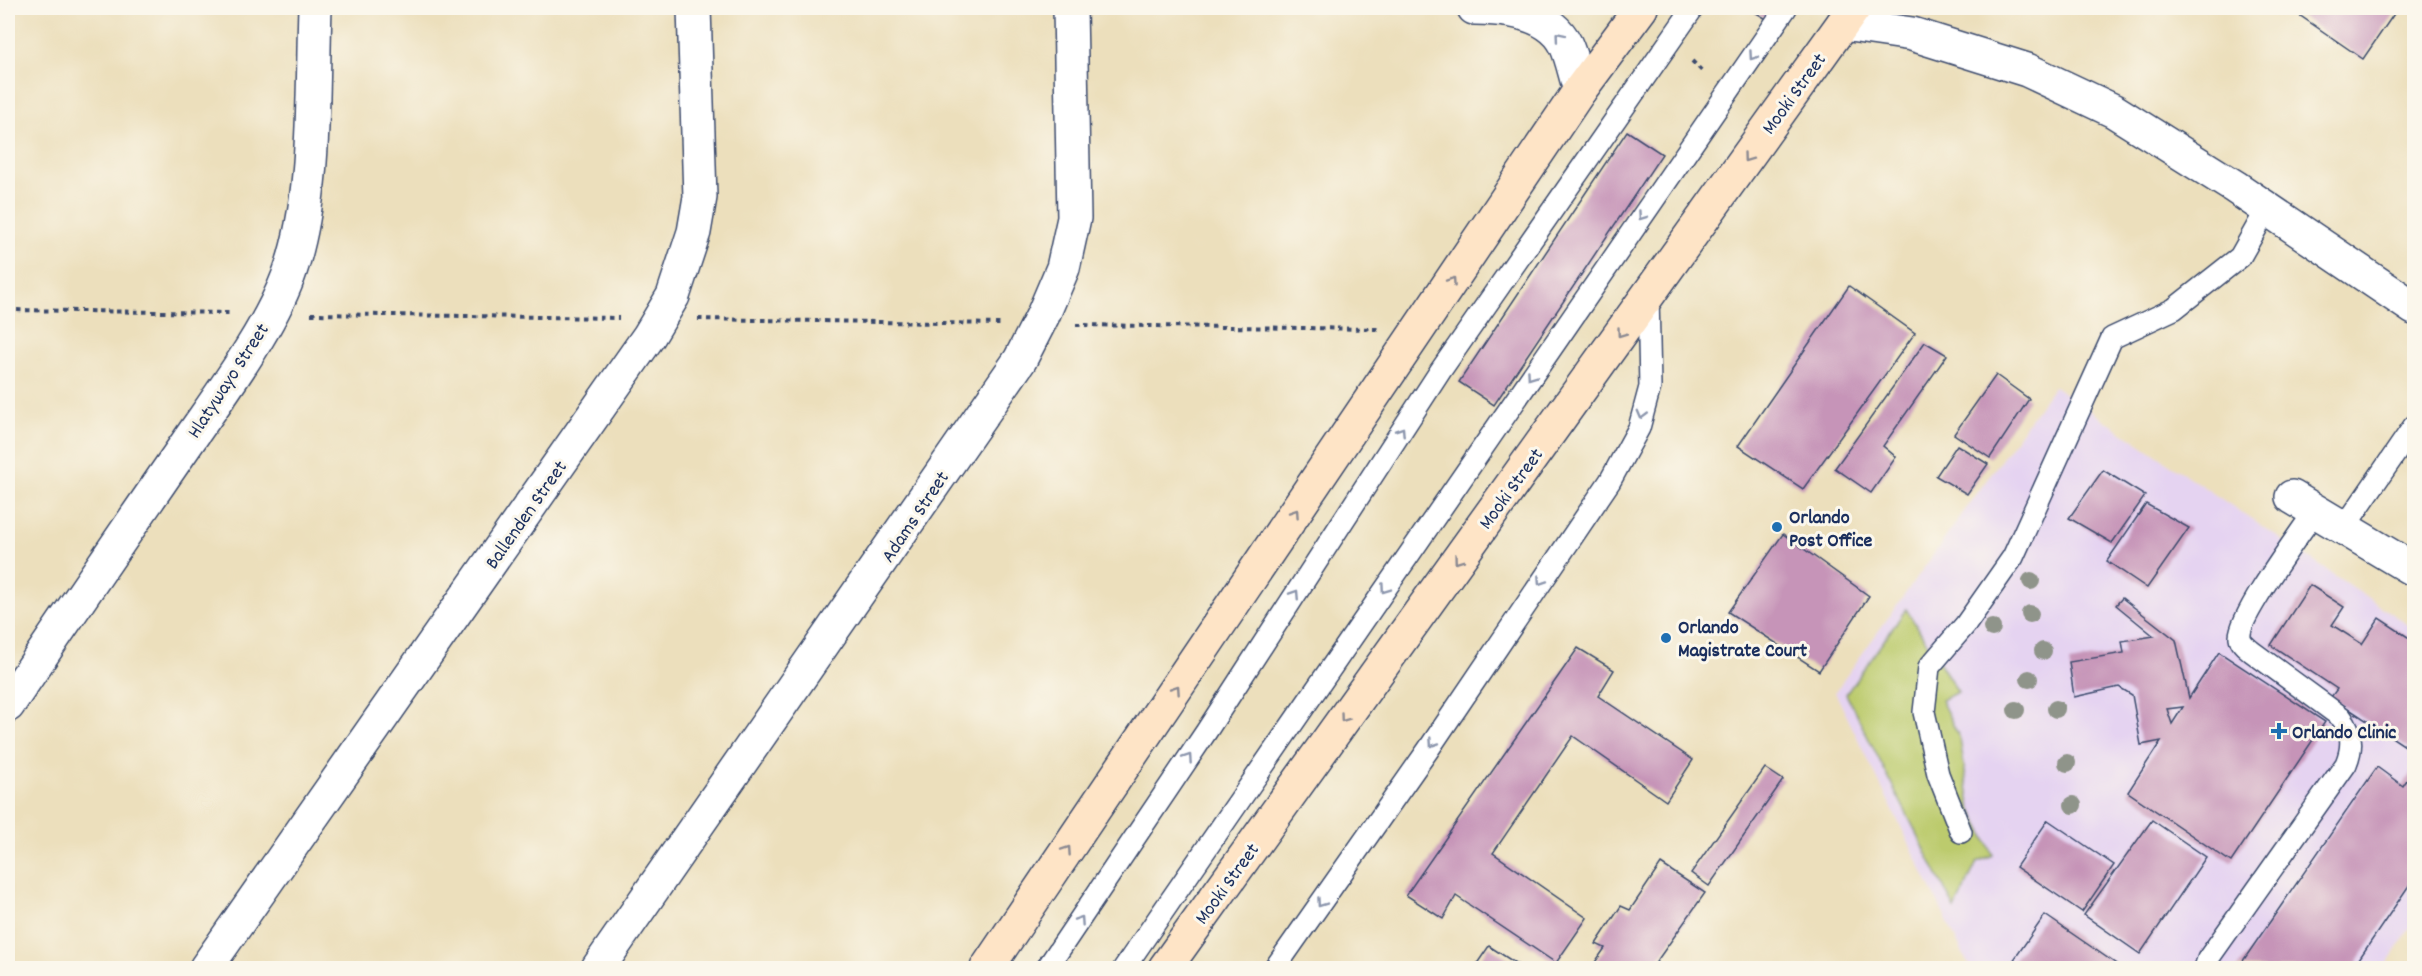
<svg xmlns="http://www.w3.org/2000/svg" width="2422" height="976" viewBox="0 0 2422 976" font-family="Dekko,sans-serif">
  <rect width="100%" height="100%" fill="#fbf7ec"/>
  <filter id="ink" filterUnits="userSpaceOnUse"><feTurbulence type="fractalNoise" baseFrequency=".0167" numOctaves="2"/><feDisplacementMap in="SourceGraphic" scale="12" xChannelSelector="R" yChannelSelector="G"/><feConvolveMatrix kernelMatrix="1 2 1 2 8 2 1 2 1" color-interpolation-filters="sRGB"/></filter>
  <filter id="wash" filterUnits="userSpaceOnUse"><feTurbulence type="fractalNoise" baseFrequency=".008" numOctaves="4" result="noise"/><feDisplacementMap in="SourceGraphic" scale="24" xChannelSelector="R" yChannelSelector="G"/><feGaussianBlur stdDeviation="1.35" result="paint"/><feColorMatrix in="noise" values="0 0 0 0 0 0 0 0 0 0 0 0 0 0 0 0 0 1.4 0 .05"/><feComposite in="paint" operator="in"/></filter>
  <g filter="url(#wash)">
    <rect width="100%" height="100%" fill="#ecdfbc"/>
    <!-- built -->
    <polygon fill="#e5d3f1" points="2054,386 2414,629 2414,922 2384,968 1970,968 1835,692"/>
    <!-- green -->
    <polygon fill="#bccb6d" stroke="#6c7d66" stroke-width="1.5" points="1906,609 1958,692 1941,700 1960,739 1970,805 1993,855 1977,862 1955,909 1846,694"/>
    <g id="blocks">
      <!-- building -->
      <g fill="#c694b8" fill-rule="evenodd">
        <polygon points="1748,8 1776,8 1768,20"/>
        <polygon points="2289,8 2398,8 2363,59"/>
        <polygon points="1627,131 1662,154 1494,405 1459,382"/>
        <polygon points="1849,286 1915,333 1803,489 1738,446"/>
        <polygon points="1925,342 1947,355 1883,446 1896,457 1871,493 1835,468"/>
        <polygon points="1996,375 2029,399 1990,458 1954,434"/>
        <polygon points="1957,445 1988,464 1967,494 1936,476"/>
        <polygon points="2103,470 2145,496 2112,543 2069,518"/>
        <polygon points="2146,504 2189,528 2147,588 2107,561"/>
        <polygon points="1783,534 1869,596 1819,671 1728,612"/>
        <polygon points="2310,585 2344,607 2332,625 2362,644 2379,618 2414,641 2414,746 2411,750 2331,697 2337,689 2271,645"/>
        <path d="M2122,598L2176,640L2189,698L2219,652L2325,722L2231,862L2128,792L2161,741L2141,745L2132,695L2119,687L2074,697L2069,662L2124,653L2122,641L2154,636L2116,605ZM2183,707L2172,724L2167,709Z"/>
        <polygon points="1578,648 1614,670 1598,696 1693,760 1666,801 1573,736 1493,853 1587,918 1556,963 1456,896 1443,919 1406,895"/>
        <polygon points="2377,767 2403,786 2414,769 2414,878 2353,968 2238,968"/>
        <polygon points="1765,768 1783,780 1709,886 1691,873"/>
        <polygon points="2048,820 2114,865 2082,912 2016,867"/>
        <polygon points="2152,820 2206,857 2140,954 2084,915"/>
        <polygon points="1661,864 1705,893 1652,968 1591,968 1605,948 1596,944 1621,906 1630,910"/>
        <polygon points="2045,915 2122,968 2024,968 2013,961"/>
        <polygon points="1489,946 1523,968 1474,968"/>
      </g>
    </g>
  </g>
  <g filter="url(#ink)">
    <use href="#blocks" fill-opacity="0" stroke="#3a496c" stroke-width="1.5"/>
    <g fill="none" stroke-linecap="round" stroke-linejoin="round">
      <!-- service casing -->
      <g stroke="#3a496c" stroke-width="24">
        <g id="service">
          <polyline points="2344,528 2414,426"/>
          <polyline points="1961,832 1938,774 1924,712 1929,667 1966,624 2013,557 2112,338 2174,309 2240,257 2267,209"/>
          <polyline points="1047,968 1206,732 1441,370 1693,8"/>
          <polyline points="1124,968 1786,8"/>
          <polyline points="1275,968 1428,750 1610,481 1639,428 1650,387 1648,295"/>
          <path d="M2205,968L2208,959L2346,764C2353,747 2353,732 2341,717L2251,651C2247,647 2241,644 2240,637C2238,617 2301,532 2315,511"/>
        </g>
      </g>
      <!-- minor casing -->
      <g stroke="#3a496c" stroke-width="36">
        <g id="minor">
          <polyline points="1843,24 1912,34 2027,70 2114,111 2235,187 2414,308"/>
          <polyline points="2292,497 2409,567"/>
          <path d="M8,705C67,617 127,530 187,443C220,395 268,331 288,277C317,199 312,91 315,8"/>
          <polyline points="206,968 649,336 673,296 694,232 700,197 694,8"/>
          <polyline points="598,968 1020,360 1043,315 1063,268 1074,218 1070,8"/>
        </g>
      </g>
      <!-- tertiary casing -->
      <g stroke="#3a496c" stroke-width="36">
        <path id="tertiary" d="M1474,8C1505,8 1550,12 1566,45C1572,58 1575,75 1580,90"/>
      </g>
      <!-- secondary casing -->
      <g stroke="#3a496c" stroke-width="36">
        <g id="secondary">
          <polyline points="987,968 1580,90 1641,8"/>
          <polyline points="1165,968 1854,8"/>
        </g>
      </g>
      <!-- path -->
      <g stroke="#3a496c" stroke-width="4" stroke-dasharray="4.5 4.5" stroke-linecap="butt">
        <polyline points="1692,61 1702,71"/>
        <polyline points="8,310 232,313"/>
        <polyline points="311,314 619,318"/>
        <polyline points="698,319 1000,324"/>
        <polyline points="1076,325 1378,329"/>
      </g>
      <!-- service -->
      <use href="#service" stroke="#fff" stroke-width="21"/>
      <!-- minor -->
      <use href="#minor" stroke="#fff" stroke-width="33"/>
      <!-- tertiary -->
      <use href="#tertiary" stroke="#fff" stroke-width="33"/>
      <!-- secondary -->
      <use href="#secondary" stroke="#fee4c6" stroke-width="33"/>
    </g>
    <!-- trees -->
    <g fill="#8f948a">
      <circle cx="2031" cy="581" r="9"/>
      <circle cx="2030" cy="614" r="9"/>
      <circle cx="1992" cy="628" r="9"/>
      <circle cx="2043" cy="651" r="9"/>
      <circle cx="2029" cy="679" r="9"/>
      <circle cx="2056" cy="709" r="9"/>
      <circle cx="2016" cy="710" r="9"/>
      <circle cx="2067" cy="763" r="9"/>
      <circle cx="2073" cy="805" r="9"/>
    </g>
    <!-- one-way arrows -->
    <defs><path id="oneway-chevron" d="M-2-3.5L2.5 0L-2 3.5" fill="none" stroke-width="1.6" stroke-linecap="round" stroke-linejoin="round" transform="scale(1.5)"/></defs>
    <g stroke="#8d97ae">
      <use href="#oneway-chevron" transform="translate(1559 36) rotate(-130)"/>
      <use href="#oneway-chevron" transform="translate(1753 56) rotate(125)"/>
      <use href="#oneway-chevron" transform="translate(1642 216) rotate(125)"/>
      <use href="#oneway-chevron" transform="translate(1531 376) rotate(125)"/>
      <use href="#oneway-chevron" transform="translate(1642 415) rotate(105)"/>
      <use href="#oneway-chevron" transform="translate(1401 431) rotate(-57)"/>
      <use href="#oneway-chevron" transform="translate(1541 581) rotate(124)"/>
      <use href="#oneway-chevron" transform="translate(1385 589) rotate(125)"/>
      <use href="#oneway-chevron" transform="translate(1295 594) rotate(-57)"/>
      <use href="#oneway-chevron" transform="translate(1433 743) rotate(124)"/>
      <use href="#oneway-chevron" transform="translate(1188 758) rotate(-56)"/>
      <use href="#oneway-chevron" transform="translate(1321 903) rotate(125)"/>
      <use href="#oneway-chevron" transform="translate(1080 920) rotate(-56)"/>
    </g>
    <g stroke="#8c8a92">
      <use href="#oneway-chevron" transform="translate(1747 158) rotate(126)"/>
      <use href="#oneway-chevron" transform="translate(1452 281) rotate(-56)"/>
      <use href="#oneway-chevron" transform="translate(1621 333) rotate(126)"/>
      <use href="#oneway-chevron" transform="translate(1295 513) rotate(-56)"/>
      <use href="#oneway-chevron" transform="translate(1458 560) rotate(126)"/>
      <use href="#oneway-chevron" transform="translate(1176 689) rotate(-56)"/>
      <use href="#oneway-chevron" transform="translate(1344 718) rotate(126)"/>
      <use href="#oneway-chevron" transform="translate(1067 850) rotate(-56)"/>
    </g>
  </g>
  <!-- markers -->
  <g fill="#1f6fb2" stroke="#fbf7ec" stroke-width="2">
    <circle cx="1777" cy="527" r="6"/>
    <circle cx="1666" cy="638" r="6"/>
    <path d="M2276 722h6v6h6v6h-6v6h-6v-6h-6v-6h6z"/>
  </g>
  <g text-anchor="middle" stroke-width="6" stroke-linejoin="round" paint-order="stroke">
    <!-- street labels -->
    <g font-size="20" fill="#1b2f5e" stroke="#fbf7ec">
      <text transform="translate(1793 93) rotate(-54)" y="7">Mooki Street</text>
      <text transform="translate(227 380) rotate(-57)" y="7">Hlatywayo Street</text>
      <text transform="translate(1510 488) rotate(-54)" y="7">Mooki Street</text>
      <text transform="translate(525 514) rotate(-55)" y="7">Ballenden Street</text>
      <text transform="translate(914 516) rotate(-56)" y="7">Adams Street</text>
      <text transform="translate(1226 883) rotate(-54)" y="7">Mooki Street</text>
    </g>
    <!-- poi labels -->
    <g font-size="20" font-weight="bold" fill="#1b2f5e" stroke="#fbf7ec" text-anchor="start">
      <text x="1789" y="523">Orlando<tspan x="1789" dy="23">Post Office</tspan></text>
      <text x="1678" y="633">Orlando<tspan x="1678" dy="23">Magistrate Court</tspan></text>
      <text x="2292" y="738">Orlando Clinic</text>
    </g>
  </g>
  <!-- margin -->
  <rect width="2422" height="976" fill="none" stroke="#fbf7ec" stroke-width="30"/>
</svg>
